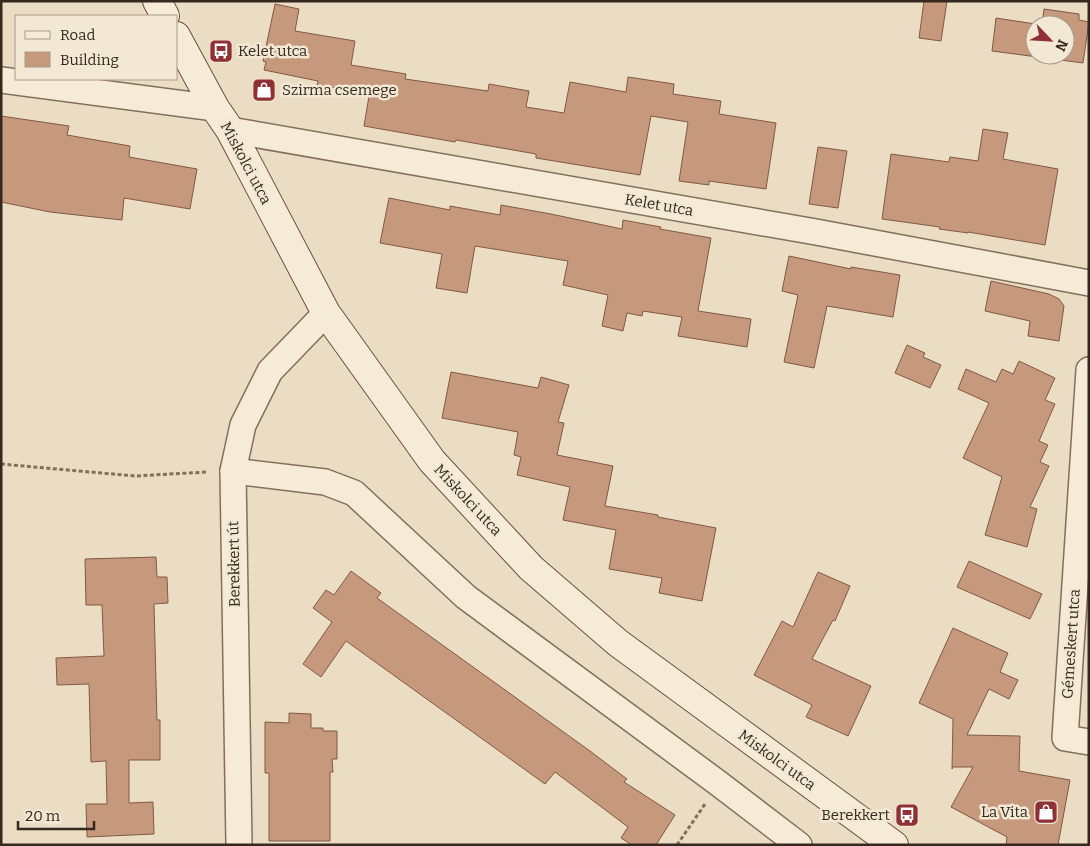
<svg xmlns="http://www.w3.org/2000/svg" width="1090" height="846" viewBox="0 0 1090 846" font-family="Bitter,serif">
  <rect width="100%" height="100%" fill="#ebddc4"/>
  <!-- building -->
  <g fill="#c6987c" stroke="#815943" fill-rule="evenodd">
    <polygon points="924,1 947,1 941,41 919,38"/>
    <polygon points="275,4 299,9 295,31 355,41 351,65 406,74 405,79 488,91 489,84 529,91 526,107 564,113 570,82 626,92 628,77 674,84 673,94 721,101 719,114 776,123 766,189 709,181 709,185 679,181 688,122 651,116 640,175 536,158 536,154 456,140 455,142 432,138 364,126 369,96 361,95 361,92 317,85 318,81 264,70 266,62 263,61"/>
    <path d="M1044,9L1079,14V20L1089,22L1083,63L992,51L996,18L1042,25ZM1035,25H1065V55H1035Z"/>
    <polygon points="1,116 69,126 67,135 130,146 129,157 197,169 190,209 124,198 122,220 50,212 1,202"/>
    <polygon points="983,129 1008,133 1003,159 1058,169 1045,245 968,232 968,233 939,229 940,227 882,219 891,154 949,162 950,157 978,161"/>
    <polygon points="818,147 847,151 838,208 809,204"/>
    <polygon points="389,198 450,210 450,206 500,215 501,205 551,214 622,229 623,220 661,227 660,229 711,238 698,311 751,319 747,347 678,336 682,317 643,311 642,316 627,313 623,331 602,326 608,295 563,285 568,261 475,246 467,293 436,288 442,254 380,243"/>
    <polygon points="789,256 851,269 851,267 900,275 893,317 827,306 814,368 784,362 798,295 782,291"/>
    <polygon points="991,281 1049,294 1059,299 1064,306 1059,341 1028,336 1030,321 985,311"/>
    <polygon points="907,345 925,353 923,357 941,365 930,388 895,373"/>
    <polygon points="1019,361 1055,378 1045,400 1055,404 1039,441 1048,445 1040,462 1049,466 1030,507 1037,509 1027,547 985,535 1002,477 963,458 989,403 958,389 966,369 996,382 1002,369 1013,374"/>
    <polygon points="451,372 538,388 541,377 569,385 558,422 564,423 557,455 613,466 605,506 658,515 658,517 716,528 702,601 659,593 662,578 609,569 616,530 563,520 570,487 517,475 521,457 514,455 518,432 442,418"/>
    <polygon points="156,557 157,577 167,577 168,603 154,604 157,720 160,720 160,760 129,760 129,803 153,802 154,834 87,837 86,804 107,804 106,761 91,762 89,684 57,685 56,658 104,656 102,605 86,605 85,559"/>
    <polygon points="969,561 1042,594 1030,619 957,587"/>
    <polygon points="351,571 381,593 377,598 590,751 627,779 624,782 675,815 656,845 632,845 621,838 628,827 555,772 545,784 346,641 321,677 303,664 332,622 313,608 326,590 334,595"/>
    <polygon points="818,572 850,586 835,621 833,620 812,659 871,686 848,736 806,717 812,705 754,675 782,621 793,627"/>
    <polygon points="953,628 1008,653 1000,672 1018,680 1009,699 989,689 967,735 1020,736 1019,771 1070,780 1058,845 1006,845 1007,837 951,807 973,767 953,767 952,769 953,719 919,703"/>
    <polygon points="289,713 311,714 311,728 323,728 323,731 337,731 337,759 332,759 333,772 330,772 330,841 269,841 269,773 265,773 265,722 289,723"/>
  </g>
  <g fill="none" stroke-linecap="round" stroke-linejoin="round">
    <!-- minor casing -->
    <g stroke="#846f5b" stroke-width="28">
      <g id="minor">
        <polyline points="1,80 215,108"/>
        <polyline points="230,130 816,232 1089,283"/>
        <polyline points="1089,370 1065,738 1089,742"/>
        <polyline points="233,471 325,482 354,493 466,597 718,783 799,845"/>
        <polyline points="239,845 233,471 243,425 270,371 326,313"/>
      </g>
    </g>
    <!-- secondary casing -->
    <g stroke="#65513f" stroke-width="30">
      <g id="secondary">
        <polyline points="157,1 165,16"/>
        <polyline points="176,36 215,108 230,130 326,313 432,461 531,568 618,643 894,845"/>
      </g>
    </g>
    <!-- path -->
    <g stroke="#846f5b" stroke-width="3" stroke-dasharray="4 2.5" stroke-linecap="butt">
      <polyline points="1,464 135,476 207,472"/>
      <polyline points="677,845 705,804"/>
    </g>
    <!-- minor -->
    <use href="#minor" stroke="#f6ebd6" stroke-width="25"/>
    <!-- secondary -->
    <use href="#secondary" stroke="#f6ebd6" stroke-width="28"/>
  </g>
  <!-- icons -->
  <defs>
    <g id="bus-square" transform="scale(1.25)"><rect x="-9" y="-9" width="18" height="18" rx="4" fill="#8e3034" stroke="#f3e8d3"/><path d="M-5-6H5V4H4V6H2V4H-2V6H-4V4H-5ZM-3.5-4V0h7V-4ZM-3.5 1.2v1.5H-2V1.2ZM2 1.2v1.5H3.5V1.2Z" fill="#fff"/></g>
    <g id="shop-square" transform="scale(1.25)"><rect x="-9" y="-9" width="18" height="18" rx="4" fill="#8e3034" stroke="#f3e8d3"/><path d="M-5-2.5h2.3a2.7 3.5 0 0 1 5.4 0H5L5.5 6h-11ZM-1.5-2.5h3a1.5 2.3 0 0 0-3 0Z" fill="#fff"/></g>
  </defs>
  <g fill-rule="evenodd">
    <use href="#bus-square" x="221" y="51"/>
    <use href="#shop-square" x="264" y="90"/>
    <use href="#shop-square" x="1046" y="812"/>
    <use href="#bus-square" x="907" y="815"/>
  </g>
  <g text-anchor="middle" stroke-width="5" stroke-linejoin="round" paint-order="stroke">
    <!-- poi labels -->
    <g font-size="15" fill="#35281e" stroke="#f3e8d3" text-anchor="start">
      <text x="238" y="56">Kelet utca</text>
      <text x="282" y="95">Szirma csemege</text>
      <text x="1028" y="817" text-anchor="end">La Vita</text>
      <text x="890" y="820" text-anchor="end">Berekkert</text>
    </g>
    <!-- street labels -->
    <g font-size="15" fill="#35281e" stroke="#f3e8d3">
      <text transform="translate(246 163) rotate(62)" y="5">Miskolci utca</text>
      <text transform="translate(659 205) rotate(10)" y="5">Kelet utca</text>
      <text transform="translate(468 500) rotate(47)" y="5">Miskolci utca</text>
      <text transform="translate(234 564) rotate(-91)" y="5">Berekkert út</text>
      <text transform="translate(1071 644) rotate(-86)" y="5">Gémeskert utca</text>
      <text transform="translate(777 760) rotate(36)" y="5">Miskolci utca</text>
    </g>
  </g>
  <!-- border -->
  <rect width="1090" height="846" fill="none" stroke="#35281e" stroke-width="5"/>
  <!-- legend -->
  <rect x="15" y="15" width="162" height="65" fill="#f3e8d3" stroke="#a79b8b"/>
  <rect x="25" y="31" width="25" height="8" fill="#f6ebd6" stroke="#a79b8b"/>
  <text x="60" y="40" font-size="15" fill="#35281e">Road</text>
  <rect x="25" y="52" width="25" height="15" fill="#c6987c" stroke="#a79b8b"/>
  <text x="60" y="65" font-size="15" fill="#35281e">Building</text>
  <!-- north arrow -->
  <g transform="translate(1050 40) rotate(115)"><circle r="24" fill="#f3e8d3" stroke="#a79b8b"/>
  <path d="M0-4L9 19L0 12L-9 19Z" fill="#8e3034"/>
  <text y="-8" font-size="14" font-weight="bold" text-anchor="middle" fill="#35281e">N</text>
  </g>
  <!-- scale -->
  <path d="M18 821v8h76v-8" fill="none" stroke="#35281e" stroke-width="2.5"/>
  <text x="25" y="821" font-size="15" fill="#35281e" stroke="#f3e8d3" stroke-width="4" paint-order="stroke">20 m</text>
</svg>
